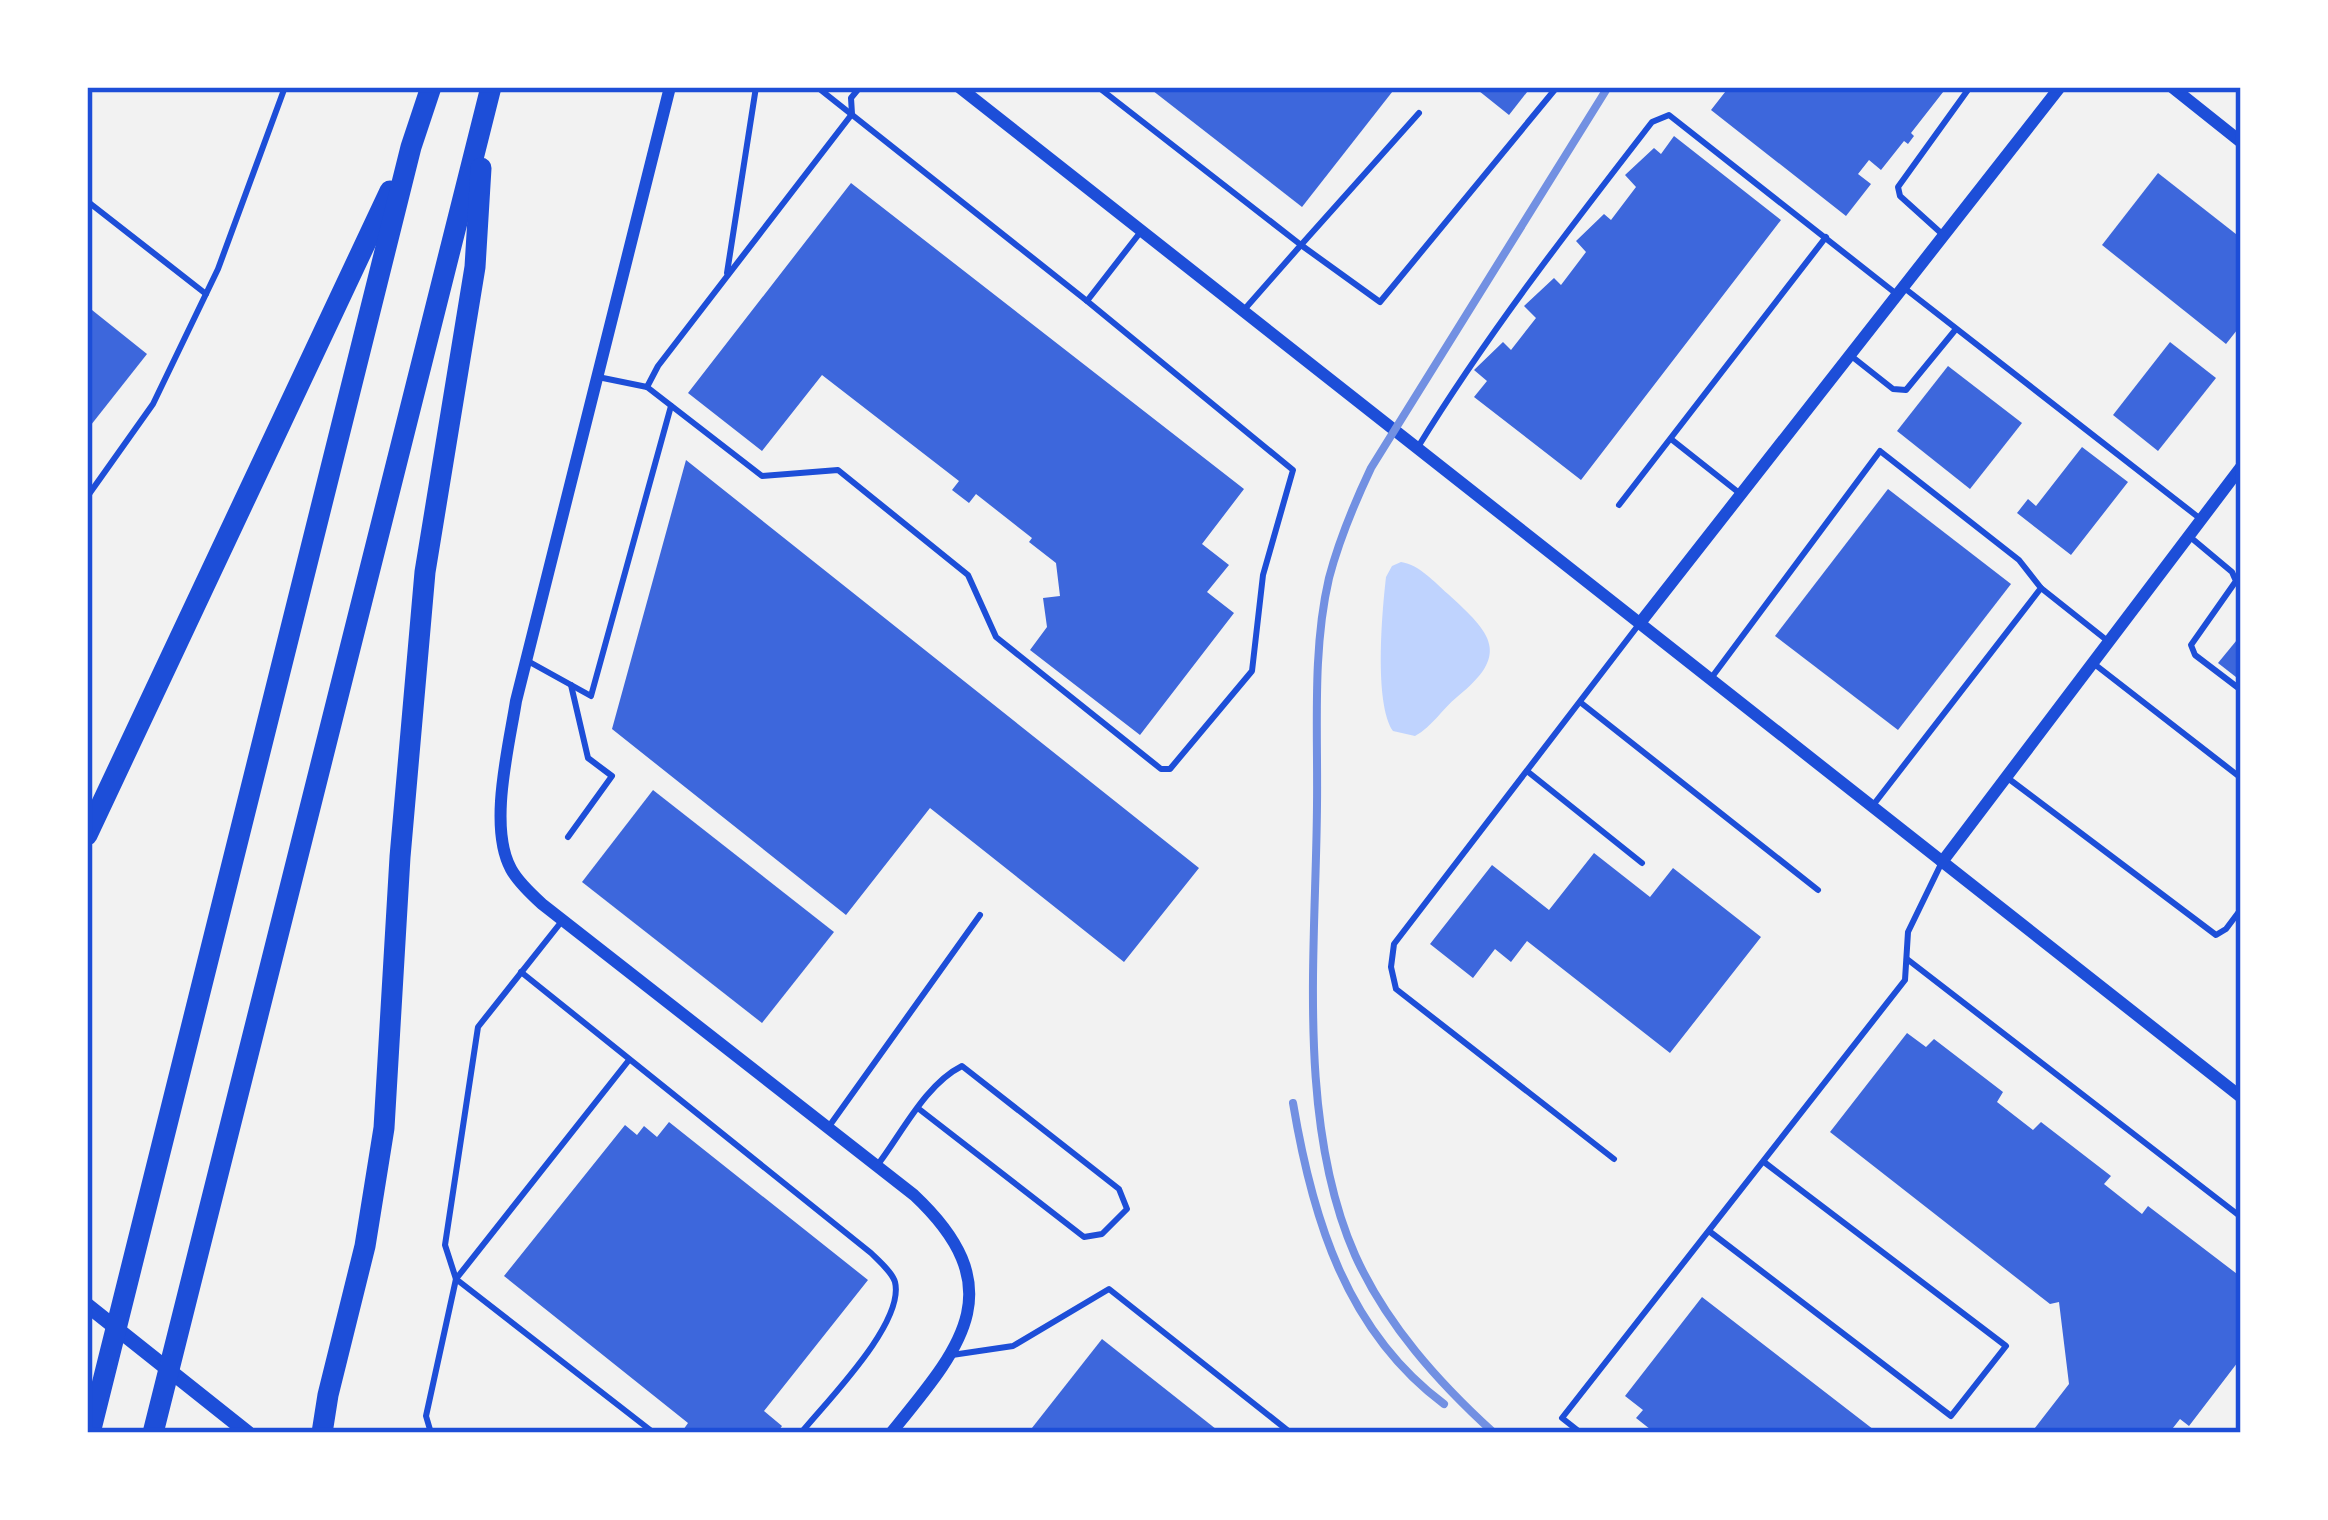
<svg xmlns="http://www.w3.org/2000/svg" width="2328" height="1520" viewBox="0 0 2328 1520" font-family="'Golos Text',sans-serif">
  <rect width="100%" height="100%" fill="#f2f2f2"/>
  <!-- water -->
  <path fill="#bfd3fe" d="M1401,562C1420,565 1434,582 1448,594C1492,634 1511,654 1457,697C1442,709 1432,727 1415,736L1393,731C1374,703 1382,612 1386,577L1392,566Z"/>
  <!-- building -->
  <g fill="#3d67dc">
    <polygon points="1148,87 1396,87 1302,207"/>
    <polygon points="1474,87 1531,87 1509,115"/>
    <polygon points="1729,87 1947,87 1911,133 1914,136 1908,144 1904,141 1881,170 1869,160 1858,174 1871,184 1846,216 1711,110"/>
    <polygon points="1674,136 1781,220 1581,480 1474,397 1487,381 1474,370 1503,342 1511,350 1536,318 1524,306 1554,278 1561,285 1586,252 1576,241 1604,214 1611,220 1636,187 1625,175 1654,148 1661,154"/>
    <polygon points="2158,173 2241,238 2241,325 2226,344 2102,245"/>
    <polygon points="851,183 1244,489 1202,544 1229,565 1207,592 1234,613 1140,735 1030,650 1047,627 1043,598 1060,596 1056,563 1029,542 1032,538 976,494 969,503 952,490 959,481 822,375 762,451 688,393"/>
    <polygon points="87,306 147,354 87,430"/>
    <polygon points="2170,342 2216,378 2158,451 2113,415"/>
    <polygon points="1948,366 2022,423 1970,489 1897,431"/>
    <polygon points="2082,447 2128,482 2071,555 2017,513 2028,499 2036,506"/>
    <polygon points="686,460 1199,868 1124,962 930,808 846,915 612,729"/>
    <polygon points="1888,489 2011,584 1898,730 1775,636"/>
    <polygon points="2241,635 2241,681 2218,663"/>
    <polygon points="653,790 834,932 762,1023 582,882"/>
    <polygon points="1594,853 1650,897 1673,868 1761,937 1670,1053 1527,941 1511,962 1495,949 1473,978 1430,944 1492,865 1549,910"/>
    <polygon points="1907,1033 1926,1047 1934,1039 2003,1092 1997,1102 2033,1130 2041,1122 2111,1176 2104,1184 2142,1214 2148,1206 2241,1277 2241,1358 2189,1426 2180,1419 2169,1433 2031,1433 2069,1384 2059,1302 2050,1304 1830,1132"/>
    <polygon points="669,1122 868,1280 764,1411 782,1426 777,1433 681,1433 688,1423 504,1276 625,1125 637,1135 644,1126 657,1137"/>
    <polygon points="1702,1297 1878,1433 1655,1433 1636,1418 1643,1410 1625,1396"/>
    <polygon points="1102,1339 1221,1433 1028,1433"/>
  </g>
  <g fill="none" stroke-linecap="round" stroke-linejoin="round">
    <!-- service -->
    <g stroke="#1d4ed8" stroke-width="6">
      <polyline points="817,87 1087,301 1139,234"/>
      <polyline points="1098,87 1301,245 1243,311"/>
      <polyline points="1419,113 1301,245 1380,302 1557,87"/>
      <polyline points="87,201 206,294"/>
      <polyline points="1941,233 1900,196 1898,187 1970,87"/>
      <polyline points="727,273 756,87"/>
      <polyline points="1903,287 2198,517"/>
      <polyline points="1850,355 1893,389 1906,390 1956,329"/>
      <polyline points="598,377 647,387 762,476 838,470 968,575 996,637 1161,769 1170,769 1252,671 1263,575 1293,470 1087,301"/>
      <polyline points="647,387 658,366 852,114 851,98 860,87"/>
      <polyline points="1671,439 1738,492"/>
      <path d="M1418,447C1488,333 1570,228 1652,122L1669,115L1894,292"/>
      <polyline points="87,497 153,404 218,269 285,87"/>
      <polyline points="1619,505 1826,237"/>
      <polyline points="2189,536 2232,572 2236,581 2191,645 2195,655 2241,690"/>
      <polyline points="2041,588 2109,642"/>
      <polyline points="526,660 591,696 671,406"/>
      <polyline points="2093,663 2241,778"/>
      <polyline points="1712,677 1880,451 2019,560 2041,588 1874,804"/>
      <polyline points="1580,702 1818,890"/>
      <polyline points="1527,771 1642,863"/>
      <polyline points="2009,779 2216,935 2226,929 2241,909"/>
      <polyline points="568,837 612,776 588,758 571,685"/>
      <polyline points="1907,959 2241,1217"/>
      <path d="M521,972L871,1253C879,1261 892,1272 895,1282C905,1323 827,1401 801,1433"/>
      <polyline points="629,1060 456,1279 654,1433"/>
      <polyline points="830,1125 980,915"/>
      <polyline points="1614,1159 1396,989 1391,967 1394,944 1640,623"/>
      <path d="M879,1163C903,1131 926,1084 962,1066L1119,1189L1127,1209L1102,1234L1084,1237L919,1109"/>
      <polyline points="1709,1231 1951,1416 2006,1346 1764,1162"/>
      <polyline points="952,1355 1013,1346 1109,1289 1291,1433"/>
      <polyline points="431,1433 426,1416 456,1279 445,1245 478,1027 562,921"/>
      <polyline points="1581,1433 1562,1418 1905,980 1908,932 1941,864"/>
    </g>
    <!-- minor -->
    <g stroke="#1d4ed8" stroke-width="12">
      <path d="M670,87L516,701C509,746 488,827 511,869C518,882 531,894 542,904L914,1195C1014,1289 961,1347 891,1433"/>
      <polyline points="959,87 2241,1097"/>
      <polyline points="2172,87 2241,142"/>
      <polyline points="1640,623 2060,87"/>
      <polyline points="1942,862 2241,467"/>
    </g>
    <!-- tertiary -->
    <polyline stroke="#1d4ed8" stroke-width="15" points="87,1305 248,1433"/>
    <!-- motorway -->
    <g stroke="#1d4ed8" stroke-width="21">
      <polyline points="87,835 390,191"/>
      <polyline points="90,1433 411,147 431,87"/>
      <polyline points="153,1433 491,87"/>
      <polyline points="322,1433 328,1395 365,1246 384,1128 400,857 425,572 475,267 481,168"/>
    </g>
    <!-- rail -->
    <g stroke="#7290e2" stroke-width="8">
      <path d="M1293,1103C1312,1217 1346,1331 1444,1404"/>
      <path d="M1494,1433C1438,1382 1386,1324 1355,1255C1296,1121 1316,948 1317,805C1318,731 1312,651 1329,578C1339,540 1354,504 1371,468L1608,87"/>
    </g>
  </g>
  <!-- border -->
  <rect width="2328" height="1520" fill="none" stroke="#ffffff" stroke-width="180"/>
  <rect x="90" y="90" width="2148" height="1340" fill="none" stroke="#1d4ed8" stroke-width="4.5"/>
</svg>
